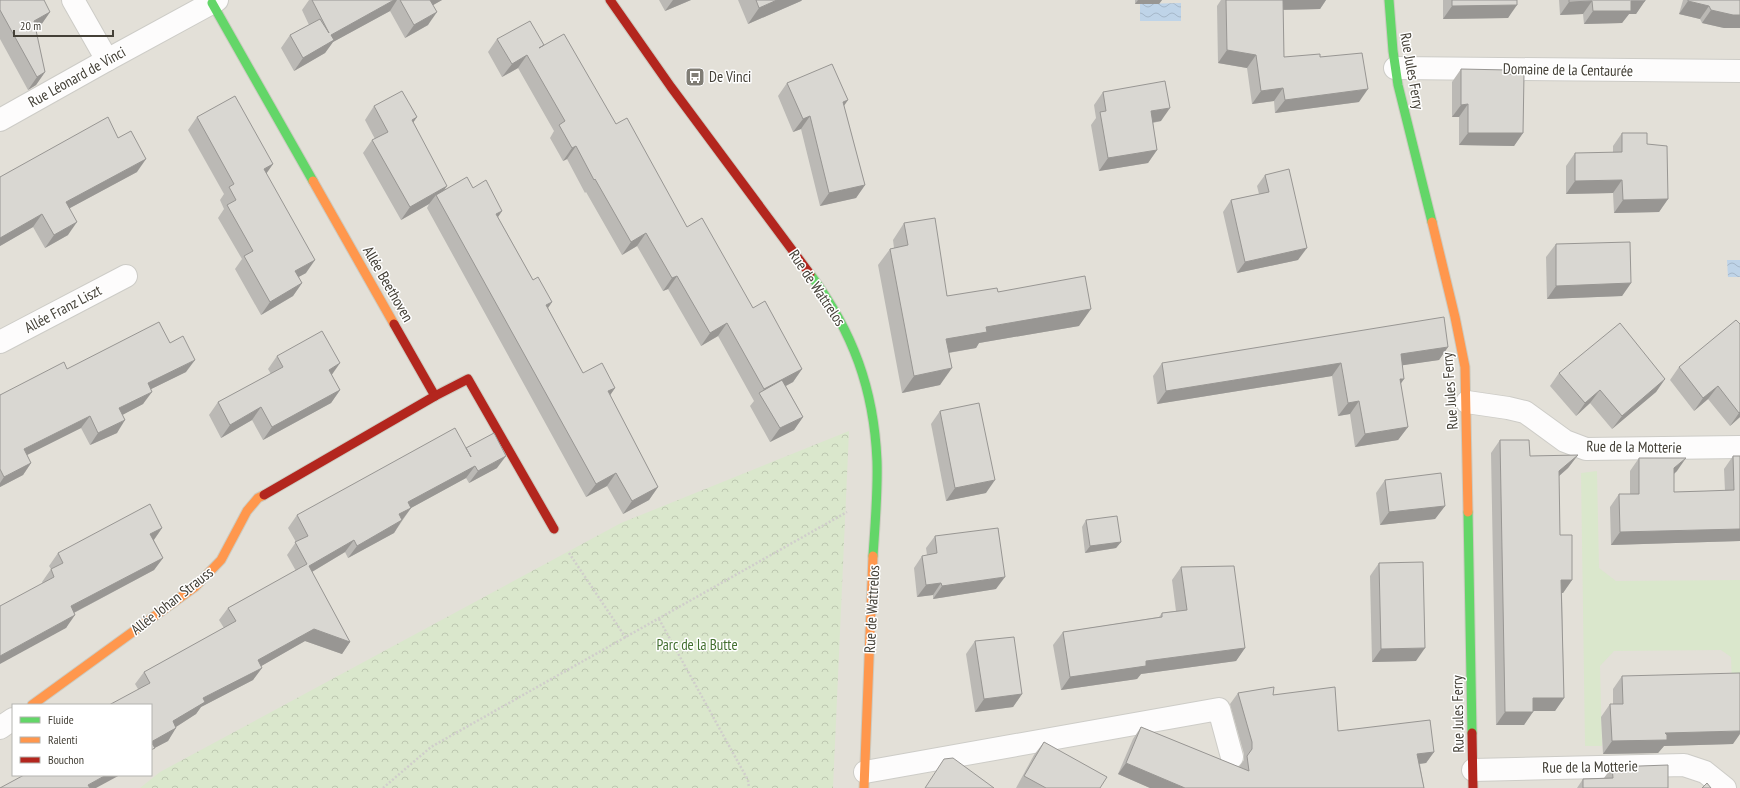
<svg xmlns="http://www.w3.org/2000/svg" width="1740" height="788" viewBox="0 0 1740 788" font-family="'PT Sans Narrow',sans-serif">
  <defs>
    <pattern id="park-crowns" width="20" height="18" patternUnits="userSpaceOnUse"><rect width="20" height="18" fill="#dae7cc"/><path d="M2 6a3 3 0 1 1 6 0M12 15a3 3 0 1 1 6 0" fill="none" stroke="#bcc7b0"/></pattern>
    <pattern id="water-waves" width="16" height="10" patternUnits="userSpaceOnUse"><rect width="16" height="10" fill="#bfd4e8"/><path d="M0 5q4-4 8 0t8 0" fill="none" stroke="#a5b7c8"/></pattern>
  </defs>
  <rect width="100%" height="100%" fill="#efeee9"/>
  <!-- residential -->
  <path fill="#e3e0d8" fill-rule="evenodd" d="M0,0H1740V788H0ZM13,705H151V775H13Z"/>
  <!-- green -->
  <polygon fill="#dae7cc" points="1597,471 1599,568 1616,581 1740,580 1740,686 1732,686 1731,657 1721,650 1614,651 1600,666 1602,746 1585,746 1581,473"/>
  <!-- park -->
  <polygon fill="url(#park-crowns)" points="849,431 833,788 140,788 160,772 621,523"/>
  <!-- water -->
  <g fill="url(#water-waves)">
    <polygon points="1181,3 1181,21 1140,21 1140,4"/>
    <polygon points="1727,260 1740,260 1740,277 1728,277"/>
  </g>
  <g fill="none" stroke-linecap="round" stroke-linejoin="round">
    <!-- street casing -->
    <g stroke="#cdccc7" stroke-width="24">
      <g id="street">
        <polyline points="73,0 107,60"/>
        <polyline points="1395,68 1740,71"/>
        <polyline points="0,120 107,60 217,0"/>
        <polyline points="0,342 126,276"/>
        <polyline points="1467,402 1508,408 1525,412 1565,441 1586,449 1740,447"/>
        <polyline points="0,728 13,719"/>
        <polyline points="1473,770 1684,765 1705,772 1725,788"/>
        <polyline points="865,772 1219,709 1232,757"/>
      </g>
    </g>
    <!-- fast casing -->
    <g stroke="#cdcbc1" stroke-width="11">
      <g id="fast">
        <polyline points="1389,0 1393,51 1398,85 1432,222"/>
        <polyline points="212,3 313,181"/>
        <path d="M810,274C853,332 874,389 877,461C878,492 875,525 873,556"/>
        <polyline points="1468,512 1472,733"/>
      </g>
    </g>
    <!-- slow casing -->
    <g stroke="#cdcbc1" stroke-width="11">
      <g id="slow">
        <polyline points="313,181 394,324"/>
        <polyline points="1432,222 1455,317 1465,367 1468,512"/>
        <polyline points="32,705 196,586 221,560 247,511 258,498 264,495"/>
        <polyline points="864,788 873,556"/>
      </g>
    </g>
    <!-- jam casing -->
    <g stroke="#cdcbc1" stroke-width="11">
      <g id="jam">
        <polyline points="610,0 671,87 810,274"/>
        <polyline points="394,324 435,396 468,379 554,529"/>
        <polyline points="264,495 435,396"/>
        <polyline points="1472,733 1473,788"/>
      </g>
    </g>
    <!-- path -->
    <g stroke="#d0cecb" stroke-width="2.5" stroke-dasharray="2 2" stroke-linecap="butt">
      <polyline points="569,553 626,638"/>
      <polyline points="659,619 748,780 749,788"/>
      <polyline points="383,788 431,747 847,512"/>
    </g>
    <!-- street -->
    <use href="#street" stroke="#fdfcfc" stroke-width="22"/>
    <!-- fast -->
    <use href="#fast" stroke="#63d668" stroke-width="9"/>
    <!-- slow -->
    <use href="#slow" stroke="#ff974d" stroke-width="9"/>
    <!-- jam -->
    <use href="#jam" stroke="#b3261e" stroke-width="9"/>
  </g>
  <!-- wall -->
  <g fill="#bbb9b5">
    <polygon points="0,0 50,12 41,25 35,29 45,72 36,85 28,90 0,39"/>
    <polygon points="309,0 442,0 433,5 428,25 405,38 390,11 333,42 325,53 294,71 281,48 290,35 309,25 302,10"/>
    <polygon points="659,0 691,0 665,11"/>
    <polygon points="738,0 802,0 801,1 748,24"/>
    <polygon points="1135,0 1162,0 1159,4 1135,4"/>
    <polygon points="1221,0 1326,0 1320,9 1283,10 1284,57 1320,57 1359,102 1275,113 1274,101 1252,104 1247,68 1218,63 1217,6"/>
    <polygon points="1443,0 1517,0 1508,18 1443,19"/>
    <polygon points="1559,0 1645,0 1636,14 1629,14 1622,23 1584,24 1583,14 1560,15"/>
    <polygon points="1683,0 1740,0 1724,28 1702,23 1700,19 1679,14"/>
    <polygon points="497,39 544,45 616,124 687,227 802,369 793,382 786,386 803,417 794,430 770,442 750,406 754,401 718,336 701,346 668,289 663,291 637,246 622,255 586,192 585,193 567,159 563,161 550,138 554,131 518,68 502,77 488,52"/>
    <polygon points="1461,69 1508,74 1523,133 1514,146 1459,145 1459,117 1452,117 1452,82"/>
    <polygon points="787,83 844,106 865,185 856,198 820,206 801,129 793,132 778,96"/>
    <polygon points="1103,92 1161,121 1153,123 1157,150 1148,163 1099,171 1091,125 1096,118 1094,105"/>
    <polygon points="374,106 417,117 413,122 445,190 473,188 502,211 498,217 533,280 552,302 548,308 583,373 615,388 610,395 658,487 649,500 623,514 607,486 586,497 427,208 429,204 401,220 363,153 372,140 375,139 365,120"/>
    <polygon points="197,117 273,164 266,173 306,273 298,277 302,283 293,296 261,315 235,269 242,259 218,218 224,209 220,200 224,194 188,130"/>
    <polygon points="1622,133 1647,144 1668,199 1659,212 1614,213 1613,193 1566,194 1566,166 1575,153 1613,153 1613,146"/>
    <polygon points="137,172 70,208 68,235 45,248 33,227 0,246 0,177"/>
    <polygon points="1265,175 1298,260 1237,273 1223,212 1231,200 1259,194 1257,186"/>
    <polygon points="904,223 947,296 998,292 1079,326 979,343 976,348 949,353 940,385 902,393 878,265 890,249 894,248 893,240"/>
    <polygon points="1556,244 1631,283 1622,296 1547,299 1546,257"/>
    <polygon points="1740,324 1740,417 1730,426 1708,399 1694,411 1670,380 1679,367"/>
    <polygon points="1448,347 1439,360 1402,365 1400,384 1408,427 1398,440 1355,447 1350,414 1338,416 1332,376 1157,404 1153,376 1162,363"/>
    <polygon points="277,356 332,376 340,390 331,403 263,440 252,420 221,438 209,415 218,402 271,374 268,369"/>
    <polygon points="67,369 186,372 151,389 143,404 122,415 117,433 90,445 81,428 27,455 31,463 23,475 0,487 0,395"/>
    <polygon points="1559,373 1665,379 1656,392 1612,429 1590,403 1576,416 1550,386"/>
    <polygon points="940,411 986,493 946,501 931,424"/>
    <polygon points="1500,440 1530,456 1578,455 1568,468 1559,476 1560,535 1572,580 1563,593 1562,593 1564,698 1555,711 1533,711 1524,725 1496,725 1491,453"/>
    <polygon points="466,448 497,468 469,483 466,478 411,508 394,533 348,558 345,552 312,572 350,642 342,654 305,641 261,666 253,680 201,707 196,714 176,727 168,741 154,748 138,689 135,684 144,672 224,628 219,620 228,608 296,571 287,555 296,542 288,528 297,515"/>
    <polygon points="1733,456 1740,456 1740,541 1611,545 1610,507 1619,494 1630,494 1630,471 1639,458 1677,471 1674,474 1674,492 1706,491 1725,491 1724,469"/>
    <polygon points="1385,480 1445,506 1435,519 1380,525 1376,493"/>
    <polygon points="1086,520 1121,542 1116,548 1085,553 1082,527"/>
    <polygon points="162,528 154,540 163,558 154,570 74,613 66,628 42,582 51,569 49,566 58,553"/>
    <polygon points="935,536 996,589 933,599 933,595 917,597 914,568 922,556 927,555 926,548"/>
    <polygon points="1379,563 1416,661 1372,662 1370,576"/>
    <polygon points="1181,567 1245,648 1236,661 1141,674 1137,679 1061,690 1053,645 1063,632 1159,617 1162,613 1176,611 1172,580"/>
    <polygon points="975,641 1022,694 1013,707 975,712 966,654"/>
    <polygon points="1622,676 1733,744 1664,746 1658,753 1603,754 1601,717 1610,704 1613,704 1613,689"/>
    <polygon points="1238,693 1273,695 1338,731 1434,752 1426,763 1420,764 1424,788 1150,788 1118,774 1133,739 1141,727 1239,767 1244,760 1244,754 1230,704"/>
    <polygon points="1044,742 1100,788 1016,788 1034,755"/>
    <polygon points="1612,767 1668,788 1577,788 1583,779 1604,778"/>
  </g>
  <!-- shaded-wall -->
  <g fill="#989693">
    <polygon points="394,0 397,0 390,11 333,42 325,53 294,71 303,58 331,35"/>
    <polygon points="429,0 442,0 421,12"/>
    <polygon points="673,0 691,0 665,11"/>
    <polygon points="777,0 802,0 801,1 748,24 759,8"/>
    <polygon points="1138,0 1162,0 1159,4 1135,4"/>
    <polygon points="1281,0 1326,0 1320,9 1274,10"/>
    <polygon points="1592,1 1583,14 1560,15 1569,2"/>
    <polygon points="1631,1 1645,1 1636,14 1629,14 1622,23 1584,24 1593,11"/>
    <polygon points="1688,1 1709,6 1700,19 1679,14"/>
    <polygon points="1517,5 1508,18 1443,19 1452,6"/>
    <polygon points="1711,10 1740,15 1740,28 1724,28 1702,23"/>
    <polygon points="50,12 41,25 24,34 34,21"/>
    <polygon points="437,12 428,25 405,38 414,25"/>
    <polygon points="1227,50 1256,55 1247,68 1218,63"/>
    <polygon points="527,55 518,68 502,77 512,64"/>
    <polygon points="45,72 36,85 28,90 37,77"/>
    <polygon points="1283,88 1274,101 1252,104 1261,91"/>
    <polygon points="1368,89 1359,102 1275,113 1285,100"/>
    <polygon points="848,100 839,113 843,102"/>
    <polygon points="1468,104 1459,117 1452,117 1461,105"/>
    <polygon points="1170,108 1161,121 1142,124 1151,111"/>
    <polygon points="810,116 801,129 793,132 803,119"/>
    <polygon points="417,117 408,130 412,120"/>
    <polygon points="1468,133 1523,133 1514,146 1459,145"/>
    <polygon points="576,146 567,159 563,161 572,148"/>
    <polygon points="1157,150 1148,163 1099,171 1108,158"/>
    <polygon points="146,159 137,172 57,215 66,202"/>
    <polygon points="273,164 264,177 264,169"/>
    <polygon points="1622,180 1613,193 1566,194 1575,181"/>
    <polygon points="865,185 856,198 820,206 829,193"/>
    <polygon points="447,186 438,199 436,195 429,204 401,220 410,207"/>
    <polygon points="1668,199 1659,212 1614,213 1623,200"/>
    <polygon points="502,211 493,224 496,214"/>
    <polygon points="42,214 33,227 0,246 0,238"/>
    <polygon points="77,222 68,235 45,248 54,235"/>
    <polygon points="646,233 637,246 622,255 631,242"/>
    <polygon points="1307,248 1298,260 1237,273 1245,262"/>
    <polygon points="315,260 306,273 286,284 295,271"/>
    <polygon points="677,276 668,289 663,291 672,278"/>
    <polygon points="302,283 293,296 261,315 270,302"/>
    <polygon points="1631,283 1622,296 1547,299 1556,286"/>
    <polygon points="552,302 543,315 546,305"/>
    <polygon points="1091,309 1079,326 979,343 976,348 935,355 946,339 986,327"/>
    <polygon points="727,323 718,336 701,346 710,333"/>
    <polygon points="1448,347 1439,360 1391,367 1401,354"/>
    <polygon points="195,360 186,372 139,395 148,383"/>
    <polygon points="340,363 331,376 329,370"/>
    <polygon points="1341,363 1332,376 1157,404 1166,391"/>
    <polygon points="952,368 940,385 902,393 914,376"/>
    <polygon points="802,369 793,382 763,398 760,395 764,389"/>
    <polygon points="1400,379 1404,379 1395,392"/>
    <polygon points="1665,379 1656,392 1612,429 1622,416"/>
    <polygon points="1718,386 1708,399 1694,411 1703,398"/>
    <polygon points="615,388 606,401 608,391"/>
    <polygon points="340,390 331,403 263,440 272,427"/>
    <polygon points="1600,390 1590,403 1576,416 1585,403"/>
    <polygon points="152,392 143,404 111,421 119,408"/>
    <polygon points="1359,401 1350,414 1338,416 1348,403"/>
    <polygon points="261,407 252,420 221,438 230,425"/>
    <polygon points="1740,412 1740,417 1730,426 1739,413"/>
    <polygon points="90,416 81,428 15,461 24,449"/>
    <polygon points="803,417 794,430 770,442 780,428"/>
    <polygon points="125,420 117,433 90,445 98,433"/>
    <polygon points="1408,427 1398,440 1355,447 1365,434"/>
    <polygon points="1578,455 1568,468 1550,484 1559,471"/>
    <polygon points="506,456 497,468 469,483 478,471"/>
    <polygon points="1686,458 1677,471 1665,481 1674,468"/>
    <polygon points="31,463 23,475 0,487 0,483 4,477"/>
    <polygon points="475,466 466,478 411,508 402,520 390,526 408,502"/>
    <polygon points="616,473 607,486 586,497 596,484"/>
    <polygon points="995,480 986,493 946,501 955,488"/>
    <polygon points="658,487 649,500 623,514 632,501"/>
    <polygon points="1445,506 1435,519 1380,525 1389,512"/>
    <polygon points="402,520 394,533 348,558 357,546"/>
    <polygon points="162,528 153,541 150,534"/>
    <polygon points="1740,529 1740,541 1611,545 1620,532"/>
    <polygon points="354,540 345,552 300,579 309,566"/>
    <polygon points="1121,542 1116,548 1085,553 1090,546"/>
    <polygon points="163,558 154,570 62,619 71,606"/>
    <polygon points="1005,577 996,589 933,599 942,586"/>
    <polygon points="1561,580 1572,580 1563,593 1552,593"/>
    <polygon points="941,583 933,595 917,597 926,585"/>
    <polygon points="75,615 66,628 0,664 0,656"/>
    <polygon points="314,629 350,642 342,654 305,641 249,673 258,660"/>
    <polygon points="1245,648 1236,661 1141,674 1137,679 1061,690 1070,677 1146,661"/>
    <polygon points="1425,648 1416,661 1372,662 1381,649"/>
    <polygon points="262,668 253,680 201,707 196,714 165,734 173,721 203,698"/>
    <polygon points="1022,694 1013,707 975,712 984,699"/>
    <polygon points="1533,698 1564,698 1555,711 1524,711"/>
    <polygon points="1505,712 1533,712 1524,725 1496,725"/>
    <polygon points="176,728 168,741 151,750 151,742"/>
    <polygon points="1740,731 1740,734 1733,744 1664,746 1658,753 1603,754 1612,741 1665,733"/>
    <polygon points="1434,752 1426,763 1409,765 1417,754"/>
    <polygon points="1126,763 1185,788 1150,788 1118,774"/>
    <polygon points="106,775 120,775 96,788 86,788 88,785"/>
  </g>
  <!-- building -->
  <g fill="#d9d7d2" stroke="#989693">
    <polygon points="0,0 44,0 50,12 34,21 45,72 37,77 0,10"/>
    <polygon points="312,0 394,0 331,35 334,40 303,58 290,35 320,19 329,33"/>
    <polygon points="400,0 430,0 437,12 414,25"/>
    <polygon points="756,0 777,0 759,8"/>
    <polygon points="1226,0 1283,0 1284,57 1320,54 1320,57 1362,53 1368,89 1285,100 1283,88 1261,91 1256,55 1227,50"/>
    <polygon points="1452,0 1517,0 1517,5 1452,6"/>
    <polygon points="1569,0 1645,0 1645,1 1631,1 1631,11 1593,11 1592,1 1569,2"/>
    <polygon points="1688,0 1740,0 1740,15 1733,15 1711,10 1709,6 1688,1"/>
    <polygon points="530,21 544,45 539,48 564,34 616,124 627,118 687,227 702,218 753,308 765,301 802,369 764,389 727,323 710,333 677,276 672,278 646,233 631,242 595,179 594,180 576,146 572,148 559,125 565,121 527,55 512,64 497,39"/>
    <polygon points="832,64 848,100 843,102 865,185 829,193 810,116 803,119 787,83"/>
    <polygon points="1461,69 1508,70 1508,74 1524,74 1523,133 1468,133 1468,104 1461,105"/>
    <polygon points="1165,81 1170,108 1151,111 1157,150 1108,158 1100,112 1106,111 1103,92"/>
    <polygon points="402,91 417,117 412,120 447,186 410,207 372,140 388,132 374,106"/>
    <polygon points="235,96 273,164 264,169 315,260 295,271 302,283 270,302 244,256 253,251 227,205 236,200 229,187 234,184 197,117"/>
    <polygon points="108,117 118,138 131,131 146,159 66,202 77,222 54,235 42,214 0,238 0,177"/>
    <polygon points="1622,133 1647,133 1647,144 1667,146 1668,199 1623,200 1622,180 1575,181 1575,153 1622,152"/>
    <polygon points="1289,169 1307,248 1245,262 1231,200 1269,192 1265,175"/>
    <polygon points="467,177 473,188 486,180 502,211 496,214 533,280 538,277 552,302 546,305 583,373 602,363 615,388 608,391 658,487 632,501 616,473 596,484 436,195"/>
    <polygon points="935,218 947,296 997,288 998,292 1085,276 1091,309 986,327 987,332 946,339 952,368 914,376 890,249 908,245 904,223"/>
    <polygon points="1630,242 1631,283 1556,286 1556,244"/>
    <polygon points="1444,317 1448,347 1401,354 1404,379 1400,379 1408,427 1365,434 1359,401 1348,403 1341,363 1166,391 1162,363"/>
    <polygon points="1736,320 1740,324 1740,412 1739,413 1718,386 1703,398 1679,367"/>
    <polygon points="159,322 170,343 183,336 195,360 148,383 152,392 119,408 125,420 98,433 90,416 24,449 31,463 4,477 0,469 0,395 64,362 67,369"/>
    <polygon points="1620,323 1665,379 1622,416 1600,390 1585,403 1559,373"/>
    <polygon points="322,331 340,363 329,370 340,390 272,427 261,407 230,425 218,402 283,367 277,356"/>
    <polygon points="782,380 803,417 780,428 759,393"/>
    <polygon points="979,403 995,480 955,488 940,411"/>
    <polygon points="455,428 471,457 466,448 494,433 506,456 478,471 475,466 408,502 411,508 399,514 402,520 357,546 354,540 309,566 350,642 314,629 258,660 262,668 203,698 205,702 173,721 176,728 151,742 155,748 151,750 151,705 109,705 150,683 144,672 236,621 228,608 307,564 295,542 308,536 297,515"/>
    <polygon points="1500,440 1529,440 1530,456 1578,455 1559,471 1560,535 1572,535 1572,580 1561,580 1564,698 1533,698 1533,712 1505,712"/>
    <polygon points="1733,456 1740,456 1740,529 1620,532 1619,494 1639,494 1639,458 1686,458 1674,468 1674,492 1706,491 1734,490"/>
    <polygon points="1441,473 1445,506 1389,512 1385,480"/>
    <polygon points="150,504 162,528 150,534 163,558 71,606 75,615 0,656 0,606 54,577 51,569 63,563 58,553"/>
    <polygon points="1117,516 1121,542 1090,546 1086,520"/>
    <polygon points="998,528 1005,577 942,586 941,583 926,585 922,556 937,553 935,536"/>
    <polygon points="1423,562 1425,648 1381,649 1379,563"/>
    <polygon points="1234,566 1245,648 1146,661 1146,666 1070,677 1063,632 1162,617 1162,613 1187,610 1181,567"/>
    <polygon points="1014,637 1022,694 984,699 975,641"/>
    <polygon points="1740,673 1740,731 1665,733 1667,735 1667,740 1612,741 1610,704 1623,704 1622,676"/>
    <polygon points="1274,687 1273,695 1335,687 1338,731 1430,720 1434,752 1417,754 1424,788 1185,788 1126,763 1141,727 1249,771 1247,756 1252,749 1252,742 1238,693"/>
    <polygon points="1044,742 1107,777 1100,788 1046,788 1024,776"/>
    <polygon points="953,758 994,788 925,788 944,759"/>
    <polygon points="1668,765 1668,788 1583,788 1583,779 1613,778 1612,767"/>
    <polygon points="24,775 106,775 88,785 90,788 0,788"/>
    <polygon points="1707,783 1711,788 1702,788"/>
  </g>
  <!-- icons -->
  <defs>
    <g id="bus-square" transform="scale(1)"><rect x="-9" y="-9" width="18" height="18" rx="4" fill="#807d75" stroke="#fff"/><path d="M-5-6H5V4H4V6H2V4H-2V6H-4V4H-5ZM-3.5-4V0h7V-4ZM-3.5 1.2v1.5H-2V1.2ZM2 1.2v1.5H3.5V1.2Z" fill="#fff"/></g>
  </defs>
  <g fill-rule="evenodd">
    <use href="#bus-square" x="695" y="77"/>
  </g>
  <g text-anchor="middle" stroke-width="3" stroke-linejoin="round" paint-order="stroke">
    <!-- street labels -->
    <g font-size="15" fill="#444037" stroke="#fff">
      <text transform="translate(1568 70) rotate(1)" y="5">Domaine de la Centaurée</text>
      <text transform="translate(1412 71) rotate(80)" y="5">Rue Jules Ferry</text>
      <text transform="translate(77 77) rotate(-29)" y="5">Rue Léonard de Vinci</text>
      <text transform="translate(388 284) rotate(60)" y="5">Allée Beethoven</text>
      <text transform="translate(817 288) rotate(56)" y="5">Rue de Wattrelos</text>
      <text transform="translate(63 309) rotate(-28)" y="5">Allée Franz Liszt</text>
      <text transform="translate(1450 391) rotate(-94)" y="5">Rue Jules Ferry</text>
      <text transform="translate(1634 447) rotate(1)" y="5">Rue de la Motterie</text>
      <text transform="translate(172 601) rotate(-38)" y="5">Allée Johan Strauss</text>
      <text transform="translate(872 609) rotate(-87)" y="5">Rue de Wattrelos</text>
      <text transform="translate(1458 714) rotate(-91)" y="5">Rue Jules Ferry</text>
      <text transform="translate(1590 767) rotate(-1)" y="5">Rue de la Motterie</text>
    </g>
    <!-- poi labels -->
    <g font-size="15" fill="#444037" stroke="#fff" text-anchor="start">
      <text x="709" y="82">De Vinci</text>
    </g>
    <!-- park labels -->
    <g font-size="15" fill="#436f30" stroke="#fff">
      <text x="697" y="650">Parc de la Butte</text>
    </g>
  </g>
  <!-- legend -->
  <rect x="12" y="704" width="140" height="72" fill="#ffffff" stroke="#b4b3af"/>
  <rect x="20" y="717" width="20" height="6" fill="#63d668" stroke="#b4b3af"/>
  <text x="48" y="724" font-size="12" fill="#444037">Fluide</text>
  <rect x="20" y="737" width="20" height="6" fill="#ff974d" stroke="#b4b3af"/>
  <text x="48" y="744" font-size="12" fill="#444037">Ralenti</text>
  <rect x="20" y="757" width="20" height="6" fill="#b3261e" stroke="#b4b3af"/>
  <text x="48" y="764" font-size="12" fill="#444037">Bouchon</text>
  <!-- scale -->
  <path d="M14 30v6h99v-6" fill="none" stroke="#444037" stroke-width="2"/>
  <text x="20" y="30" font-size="12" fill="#444037" stroke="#ffffff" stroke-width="3" paint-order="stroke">20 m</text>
</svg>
